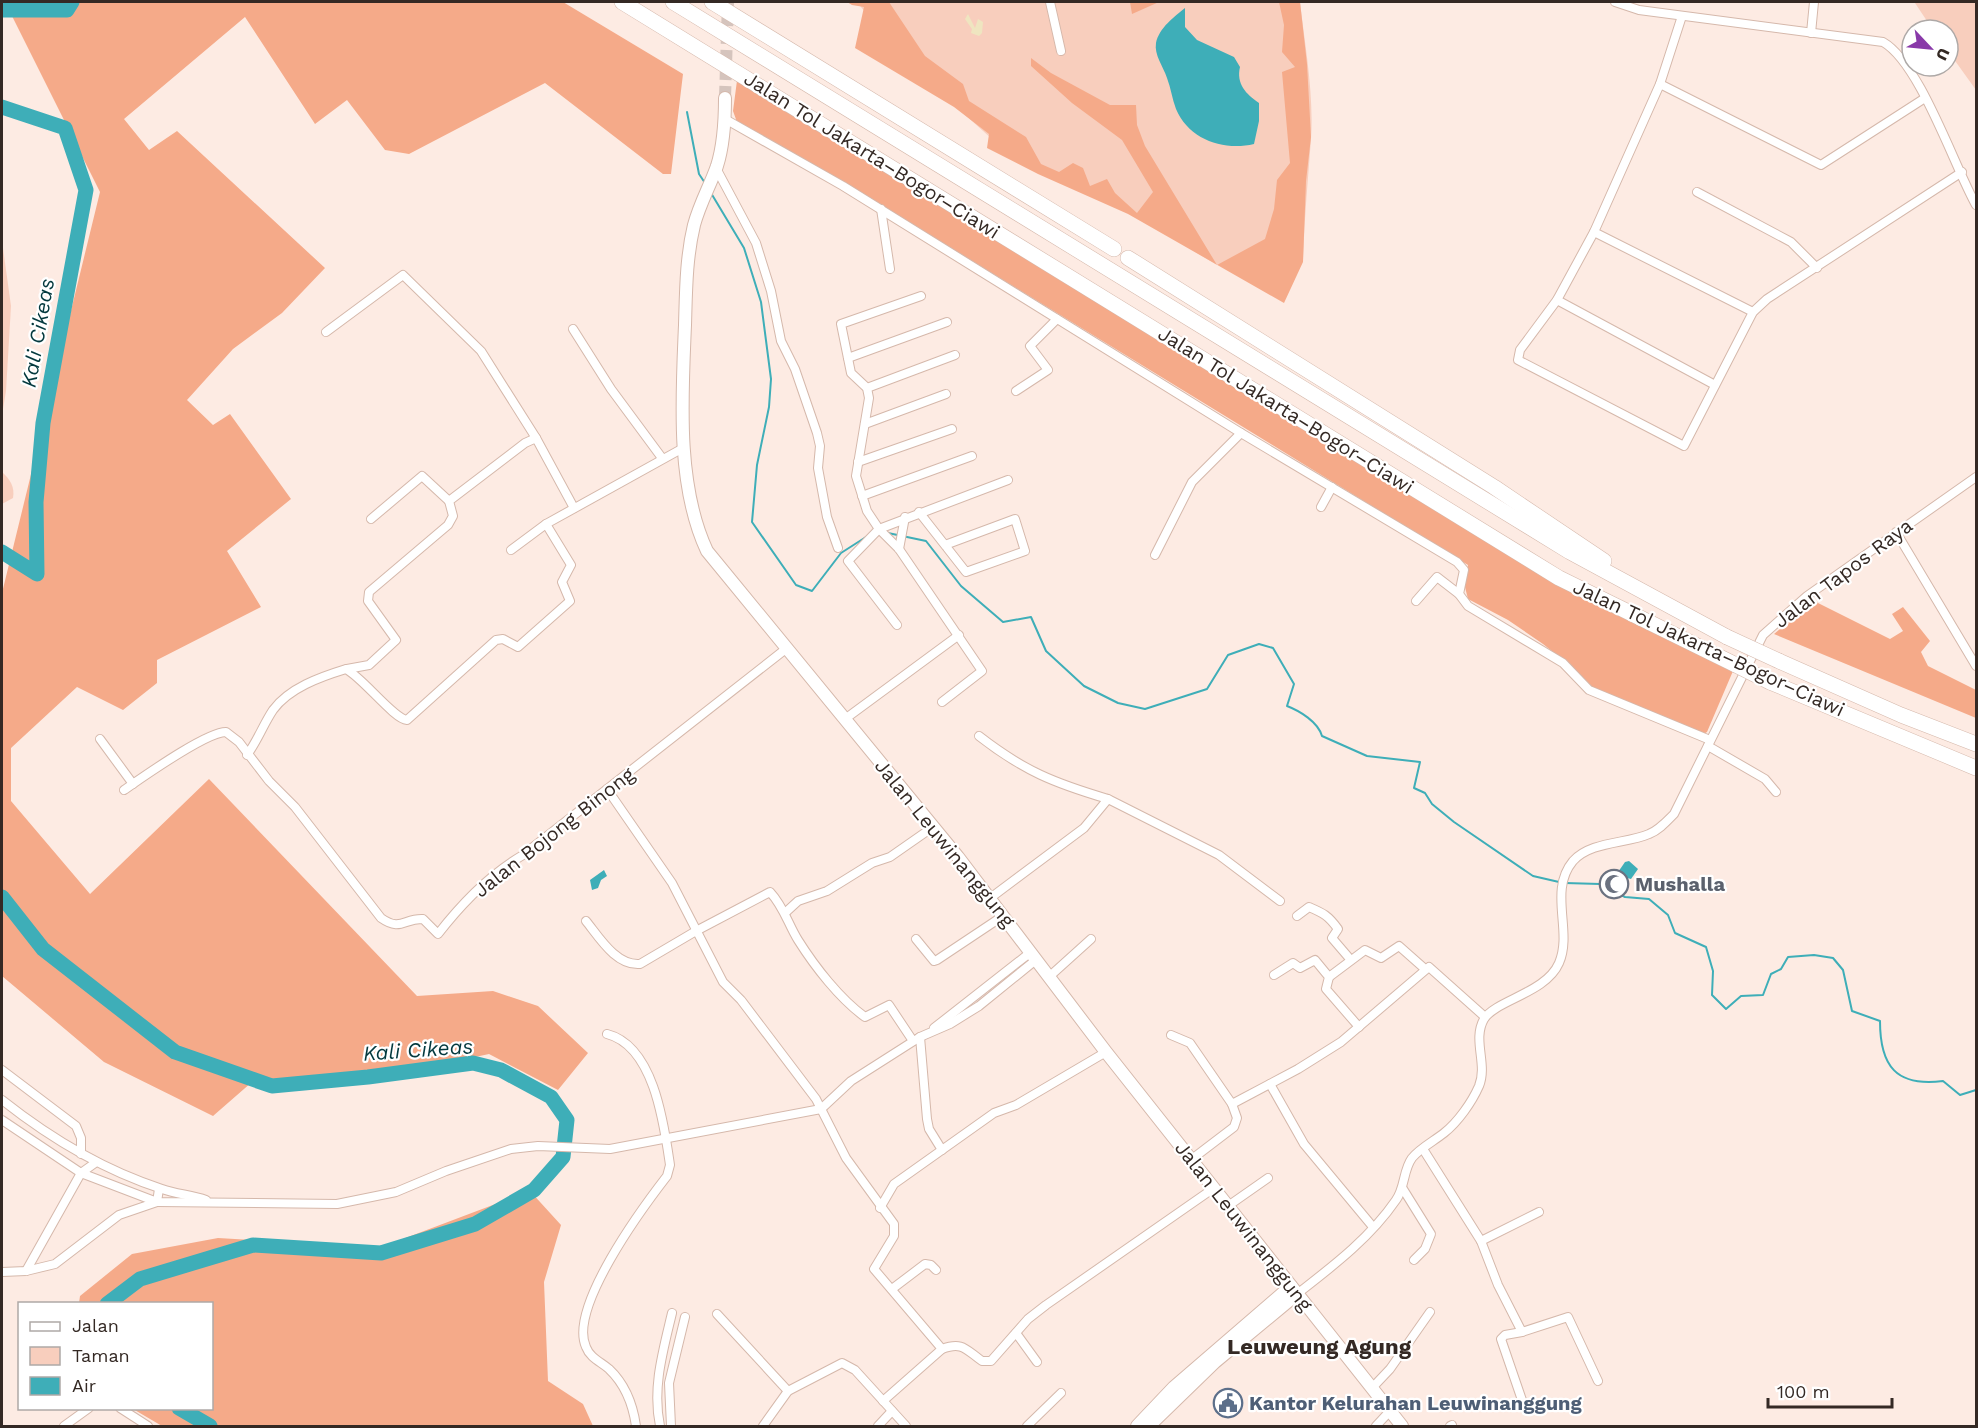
<svg xmlns="http://www.w3.org/2000/svg" width="1978" height="1428" viewBox="0 0 1978 1428" font-family="'Work Sans',sans-serif">
  <rect width="100%" height="100%" fill="#fdebe3"/>
  <!-- green -->
  <g fill="#f8cebd">
    <path d="M857,2H1300C1305,46 1314,94 1311,139C1308,180 1304,221 1303,262L1217,265L1101,195L1003,149L901,57Z"/>
    <polygon points="1916,2 1976,2 1976,90 1948,51 1948,30 1933,30 1915,3"/>
    <polygon points="2,241 11,306 6,391 2,415"/>
    <path d="M2,472C10,479 15,487 13,498L2,504Z"/>
  </g>
  <!-- forest -->
  <g fill="#f5aa89">
    <polygon points="2,2 563,2 683,74 671,174 663,174 545,83 409,154 385,150 347,100 315,124 245,17 124,119 149,150 177,131 325,268 282,313 233,349 187,400 213,425 230,414 291,499 227,551 261,607 157,660 157,683 123,710 77,687 11,748 11,801 90,894 209,779 417,996 493,991 538,1006 588,1053 558,1090 489,1054 355,1083 252,1082 213,1116 104,1062 2,976 2,593 100,192 12,16 2,7"/>
    <polygon points="847,2 889,2 925,56 963,84 969,101 1026,137 1041,164 1059,172 1073,163 1083,168 1090,186 1107,179 1115,193 1137,213 1153,192 1122,140 1072,103 1031,66 1031,58 1051,73 1110,105 1136,105 1137,125 1145,146 1217,265 1265,239 1274,209 1277,180 1290,163 1282,72 1295,67 1282,52 1284,25 1279,2 1300,2 1307,64 1311,137 1306,181 1303,262 1284,303 1128,214 1038,174 987,148 989,134 954,107 855,48 864,7 852,5"/>
    <polygon points="1130,2 1159,2 1132,14"/>
    <polygon points="738,73 1559,578 1733,671 1707,732 1702,735 1590,689 1568,664 1543,644 1508,620 1468,599 1464,583 1468,565 884,207 738,125 733,111"/>
    <polygon points="1814,601 1890,639 1903,631 1892,614 1903,607 1930,641 1921,652 1928,666 1976,690 1976,718 1774,634"/>
    <polygon points="530,1191 561,1225 544,1282 548,1381 583,1404 593,1426 162,1426 133,1409 212,1408 212,1304 79,1303 80,1296 132,1254 218,1238 379,1248"/>
  </g>
  <!-- sand -->
  <polygon fill="#efe5c0" points="968,14 975,28 978,19 983,22 982,33 979,36 971,33 972,29 965,19"/>
  <!-- water -->
  <g fill="#3eaeb8">
    <path d="M1185,8V27L1197,40L1234,57L1240,67C1236,84 1246,94 1259,103V121L1254,144C1224,151 1189,140 1176,109C1172,99 1171,88 1167,78C1163,66 1154,55 1156,43C1159,28 1175,16 1185,8Z"/>
    <polygon points="1629,861 1638,869 1631,879 1616,875 1625,862"/>
    <polygon points="604,870 607,876 601,880 598,888 592,890 590,880"/>
  </g>
  <g fill="none" stroke-linecap="round" stroke-linejoin="round">
    <!-- stream -->
    <g stroke="#3eaeb8" stroke-width="2">
      <polyline points="687,112 699,174 705,183"/>
      <polyline points="711,193 744,248 761,302 771,379 769,407 757,465 752,522 796,585 812,591 841,553 866,537"/>
      <path d="M888,533L926,541L961,586L1003,622L1031,617L1046,651L1084,686L1118,703L1145,709L1207,689L1228,655L1259,644L1273,648L1294,684L1287,706C1300,711 1318,722 1322,736L1367,756L1420,762L1414,788L1425,793L1432,804L1454,822L1533,876L1559,882"/>
      <path d="M1565,883L1600,884L1625,897L1649,899L1668,915L1675,933L1706,947L1713,971L1712,995L1726,1009L1741,996L1763,995L1771,974L1781,969L1788,957L1814,955L1833,958L1843,970L1852,1011L1880,1021C1880,1066 1896,1087 1943,1081L1960,1095L1976,1090"/>
    </g>
    <!-- river -->
    <g stroke="#3eaeb8" stroke-width="15">
      <polyline points="2,10 67,10 72,2"/>
      <polyline points="2,107 65,128 86,190 43,423 36,502 37,574 2,552"/>
      <polyline points="2,897 43,949 175,1052 272,1086 368,1077 473,1063 501,1070 551,1097 567,1120 563,1157 534,1190 475,1224 381,1253 253,1245 140,1279 107,1304"/>
      <polyline points="179,1408 210,1426"/>
    </g>
    <!-- secondary-tunnel -->
    <polyline stroke="#d5c4bd" stroke-width="12" stroke-dasharray="12 6" stroke-linecap="butt" points="725,98 728,2"/>
    <!-- minor casing -->
    <g stroke="#d5b8ab" stroke-width="10">
      <g id="minor">
        <polyline points="1050,2 1061,51"/>
        <path d="M1615,2L1639,10L1883,42C1920,63 1954,166 1976,205"/>
        <polyline points="1682,16 1660,84 1594,232 1557,300 1520,350 1518,360 1684,446 1753,312 1767,299 1962,172"/>
        <polyline points="1811,33 1814,2"/>
        <polyline points="1660,84 1821,165 1925,98"/>
        <polyline points="725,119 843,186 1241,433 1457,562 1464,570 1459,594 1468,606 1563,663 1589,690 1710,740"/>
        <polyline points="716,168 756,243 771,291 781,341 795,369 817,433 820,446 818,468 827,517 838,548"/>
        <polyline points="1697,192 1791,242 1817,268"/>
        <polyline points="881,209 890,269"/>
        <polyline points="1594,232 1753,312"/>
        <polyline points="921,296 841,324 851,373 867,388 869,398 856,476 867,511 879,529 899,549 982,671 942,702"/>
        <polyline points="1557,300 1715,385"/>
        <polyline points="573,329 611,389 662,458"/>
        <polyline points="326,332 403,275 481,351 536,438"/>
        <polyline points="848,358 947,322"/>
        <polyline points="867,388 955,355"/>
        <polyline points="1016,391 1048,370 1030,346 1057,319"/>
        <polyline points="865,424 946,394"/>
        <polyline points="858,462 952,429"/>
        <polyline points="862,496 972,456"/>
        <polyline points="1321,507 1332,487"/>
        <polyline points="919,512 966,572 1025,551 1015,519 945,545"/>
        <polyline points="371,519 422,476 449,501"/>
        <polyline points="1896,532 1976,666"/>
        <polyline points="899,549 905,517"/>
        <polyline points="511,550 546,524"/>
        <polyline points="1155,555 1192,482 1241,433"/>
        <polyline points="1416,601 1437,577 1459,594"/>
        <polyline points="897,625 848,561 879,529 1008,480"/>
        <polyline points="347,669 369,665 396,640 368,601 369,592 448,525 453,516 449,501 525,443 536,438 574,508"/>
        <polyline points="845,719 959,635"/>
        <path d="M979,736C1024,771 1054,783 1108,799"/>
        <polyline points="100,739 133,784"/>
        <polyline points="1708,746 1765,779 1776,792"/>
        <path d="M247,755C258,740 263,725 273,710C289,688 320,677 346,669C363,678 394,719 407,720L496,640L503,639L518,647L570,601L562,582L571,565L546,524L685,447"/>
        <polyline points="607,789 672,883 723,982 741,1000 816,1099 846,1158 894,1224 894,1236 874,1269 942,1349"/>
        <path d="M124,790C143,777 206,732 226,732L239,742L269,781L295,807L381,918C401,932 404,918 423,919L438,934C462,903 489,875 523,855L787,648"/>
        <polyline points="989,899 1084,828 1108,799 1219,855 1280,901"/>
        <polyline points="786,912 798,901 827,891 872,863 890,857 933,827"/>
        <path d="M1297,916L1309,907C1323,913 1328,915 1338,929L1332,938L1350,959"/>
        <path d="M586,921C599,937 616,966 640,964L696,931L770,892C784,907 788,924 798,940C815,967 840,999 865,1017L889,1005L913,1041"/>
        <polyline points="916,939 934,961 937,960 1003,916"/>
        <polyline points="1274,975 1293,963 1300,968 1315,960 1329,977 1326,989 1359,1027"/>
        <polyline points="1050,976 1091,939"/>
        <polyline points="1329,977 1365,950 1381,958 1399,946 1425,969"/>
        <polyline points="934,1028 1031,952"/>
        <path d="M607,1034C654,1046 664,1124 670,1165L667,1176C643,1207 568,1308 586,1347C590,1358 601,1362 609,1369C626,1385 633,1405 636,1426"/>
        <polyline points="1171,1035 1190,1043 1232,1104 1298,1069 1341,1042 1429,967 1485,1017"/>
        <polyline points="920,1037 927,1119 929,1129 942,1150"/>
        <polyline points="2,1070 76,1126 81,1138 81,1154"/>
        <polyline points="1270,1084 1304,1144 1373,1227"/>
        <path d="M2,1100C50,1138 103,1170 162,1189C176,1194 192,1195 206,1200"/>
        <polyline points="2,1120 81,1173 157,1202 337,1204 396,1192 446,1171 511,1149 538,1146 610,1149 821,1109 851,1081 920,1037 950,1024 979,1006 1037,959"/>
        <polyline points="1423,1149 1481,1241 1498,1285 1522,1332 1568,1317 1598,1381"/>
        <polyline points="1192,1159 1234,1127 1237,1118 1232,1104"/>
        <polyline points="1403,1189 1431,1234 1425,1249 1414,1260"/>
        <polyline points="1228,1206 1268,1178"/>
        <polyline points="880,1208 894,1184 994,1113 1016,1105 1106,1052"/>
        <polyline points="1481,1241 1539,1212"/>
        <polyline points="26,1271 81,1173 95,1163"/>
        <polyline points="2,1272 26,1271 55,1264 119,1215 157,1202 159,1189"/>
        <polyline points="892,1289 925,1264 931,1265 936,1270"/>
        <path d="M1297,1294C1333,1266 1370,1238 1396,1200C1405,1188 1403,1170 1412,1158C1420,1148 1434,1141 1444,1133C1458,1122 1472,1102 1479,1086C1488,1064 1472,1040 1484,1019C1496,1000 1546,993 1559,963C1573,931 1548,891 1573,861C1591,841 1626,844 1649,834C1659,830 1666,822 1674,814L1763,635L1807,596L1976,477"/>
        <polyline points="717,1314 788,1391"/>
        <polyline points="1522,1332 1505,1335 1501,1339 1523,1403"/>
        <polyline points="1016,1333 1037,1362"/>
        <polyline points="1372,1388 1390,1369 1430,1312"/>
        <path d="M883,1401L942,1349C963,1341 966,1350 982,1361H991L1028,1319L1046,1305L1214,1188"/>
        <polyline points="120,1408 148,1426"/>
        <polyline points="64,1426 89,1408"/>
        <path d="M660,1426C652,1388 663,1351 672,1313"/>
        <polyline points="671,1426 669,1383 685,1317"/>
        <polyline points="763,1426 788,1391 842,1363 855,1370 906,1426"/>
        <polyline points="878,1426 892,1411"/>
        <polyline points="1027,1426 1061,1393"/>
        <polyline points="1376,1426 1390,1411"/>
        <polyline points="1450,1426 1452,1425"/>
      </g>
    </g>
    <!-- secondary casing -->
    <g stroke="#d5b8ab" stroke-width="14">
      <g id="secondary">
        <path d="M725,98C725,121 724,144 717,166C710,186 700,203 694,225C686,258 686,292 685,325C682,397 676,485 707,551L958,857L1106,1052L1402,1426"/>
        <polyline points="1137,1426 1174,1387 1291,1286"/>
        <polyline points="1149,1426 1215,1362 1297,1294"/>
      </g>
    </g>
    <!-- motorway casing -->
    <g stroke="#d5b8ab" stroke-width="16">
      <g id="motorway">
        <polyline points="622,2 1559,578 1736,665"/>
        <polyline points="673,2 1570,552 1727,637"/>
        <polyline points="712,2 1114,249"/>
        <polyline points="1128,258 1494,487 1604,561"/>
        <polyline points="1779,661 1901,715 1976,744"/>
        <polyline points="1770,682 1976,768"/>
      </g>
    </g>
    <!-- minor -->
    <use href="#minor" stroke="#fff" stroke-width="8"/>
    <!-- secondary -->
    <use href="#secondary" stroke="#fff" stroke-width="12"/>
    <!-- motorway -->
    <use href="#motorway" stroke="#fff" stroke-width="15"/>
    <!-- motorway-bridge casing -->
    <g stroke="#d5b8ab" stroke-width="16" stroke-linecap="butt">
      <g id="motorway-bridge">
        <polyline points="1727,637 1779,661"/>
        <polyline points="1736,665 1770,682"/>
      </g>
    </g>
    <!-- motorway-bridge -->
    <use href="#motorway-bridge" stroke="#fff" stroke-width="15"/>
  </g>
  <!-- icons -->
  <defs>
    <g id="mosque-ring" transform="scale(1.5)"><circle r="9.5" fill="#fff" stroke="#6b7280" stroke-width="1.5"/><path d="M3.5-4.9A6 6 0 1 0 3.5 4.9A5 5 0 1 1 3.5-4.9Z" fill="#6b7280"/></g>
    <g id="civic-ring" transform="scale(1.5)"><circle r="9.5" fill="#fff" stroke="#5c6f8a" stroke-width="1.5"/><path d="M-.6-6.5H3V-4.5H.6V-3L4-1V1h2V6H-6V1h2V-1L-.6-3ZM-1.2 2.5V6h2.4V2.5Z" fill="#5c6f8a"/></g>
  </defs>
  <g fill-rule="evenodd">
    <use href="#mosque-ring" x="1614" y="884"/>
    <use href="#civic-ring" x="1228" y="1403"/>
  </g>
  <g text-anchor="middle" stroke-width="4.5" stroke-linejoin="round" paint-order="stroke">
    <!-- street labels -->
    <g font-size="20" fill="#342924" stroke="#fff">
      <text transform="translate(872 155) rotate(32)" y="7">Jalan Tol Jakarta–Bogor–Ciawi</text>
      <text transform="translate(1286 410) rotate(32)" y="7">Jalan Tol Jakarta–Bogor–Ciawi</text>
      <text transform="translate(1843 573) rotate(-37)" y="7">Jalan Tapos Raya</text>
      <text transform="translate(1709 648) rotate(25)" y="7">Jalan Tol Jakarta–Bogor–Ciawi</text>
      <text transform="translate(554 832) rotate(-38)" y="7">Jalan Bojong Binong</text>
      <text transform="translate(945 843) rotate(51)" y="7">Jalan Leuwinanggung</text>
      <text transform="translate(1244 1226) rotate(52)" y="7">Jalan Leuwinanggung</text>
    </g>
    <!-- worship labels -->
    <g font-size="20" font-weight="bold" fill="#5b616d" stroke="#fff" text-anchor="start">
      <text x="1635" y="891">Mushalla</text>
    </g>
    <!-- service labels -->
    <g font-size="20" font-weight="bold" fill="#4e5e75" stroke="#fff" text-anchor="start">
      <text x="1249" y="1410">Kantor Kelurahan Leuwinanggung</text>
    </g>
    <!-- water labels -->
    <g font-size="21" font-style="italic" fill="#04393e" stroke="#fff">
      <text transform="translate(38 333) rotate(-80)" y="7">Kali Cikeas</text>
      <text transform="translate(418 1050) rotate(-4)" y="7">Kali Cikeas</text>
    </g>
    <!-- quarter labels -->
    <g font-size="22" font-weight="bold" fill="#342924" stroke="#fff">
      <text x="1319" y="1354">Leuweung Agung</text>
    </g>
  </g>
  <!-- border -->
  <rect width="1978" height="1428" fill="none" stroke="#342924" stroke-width="6"/>
  <!-- legend -->
  <rect x="18" y="1302" width="195" height="108" fill="#ffffff" stroke="#aea9a7" stroke-width="1.5"/>
  <rect x="30" y="1322" width="30" height="9" fill="#ffffff" stroke="#aea9a7" stroke-width="1.5"/>
  <text x="72" y="1332" font-size="18" fill="#342924">Jalan</text>
  <rect x="30" y="1347" width="30" height="18" fill="#f8cebd" stroke="#aea9a7" stroke-width="1.5"/>
  <text x="72" y="1362" font-size="18" fill="#342924">Taman</text>
  <rect x="30" y="1377" width="30" height="18" fill="#3eaeb8" stroke="#aea9a7" stroke-width="1.5"/>
  <text x="72" y="1392" font-size="18" fill="#342924">Air</text>
  <!-- north arrow -->
  <g transform="translate(1930 48) rotate(116)"><circle r="28" fill="#ffffff" stroke="#aea9a7" stroke-width="1.5"/>
  <path d="M0-4.5L10 22L0 15L-10 22Z" fill="#8939a9"/>
  <text y="-9" font-size="16" font-weight="bold" text-anchor="middle" fill="#342924">U</text>
  </g>
  <!-- scale -->
  <path d="M1768 1398v9h124v-9" fill="none" stroke="#342924" stroke-width="3"/>
  <text x="1777" y="1398" font-size="18" fill="#342924" stroke="#ffffff" stroke-width="4.5" paint-order="stroke">100 m</text>
</svg>
